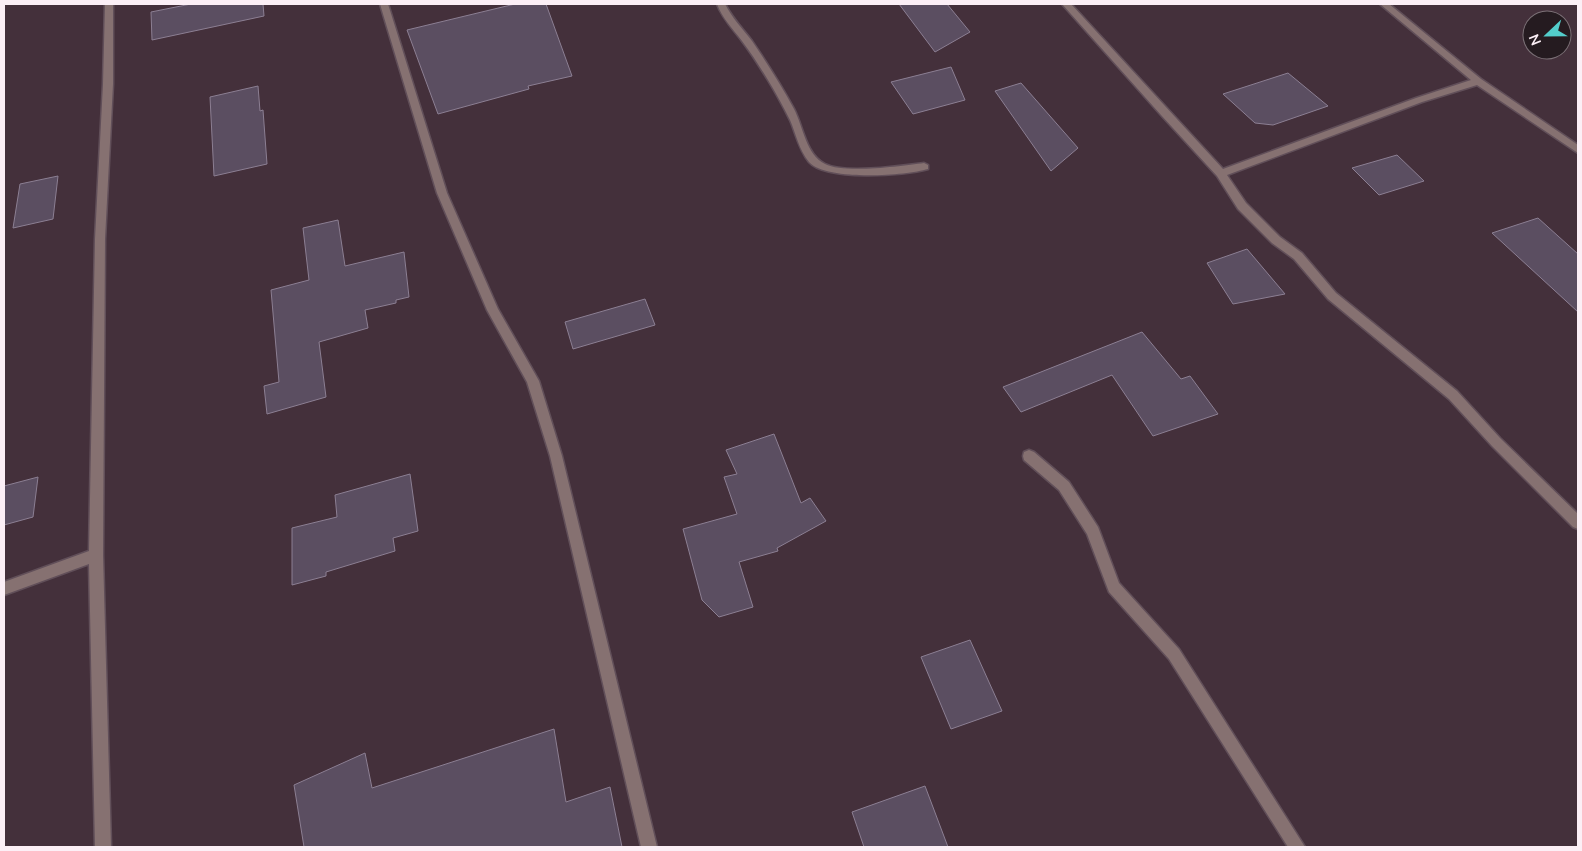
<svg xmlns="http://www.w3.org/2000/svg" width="1582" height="851" viewBox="0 0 1582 851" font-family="'Nunito Sans',sans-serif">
  <rect width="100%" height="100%" fill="#44303b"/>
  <!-- building -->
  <g fill="#5b4e61" stroke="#8c7f93">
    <polygon points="191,4 263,4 264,16 152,40 151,12"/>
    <polygon points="515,4 546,4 572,76 528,86 529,89 438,114 407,30"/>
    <polygon points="899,4 947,4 970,32 935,52"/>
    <polygon points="951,67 965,100 913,114 891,82"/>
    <polygon points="1288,73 1328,106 1273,125 1255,123 1223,94"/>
    <polygon points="1021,83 1078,148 1051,171 995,91"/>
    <polygon points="258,86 260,111 263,110 267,164 214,176 210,97"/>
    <polygon points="1397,155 1424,181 1379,195 1352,168"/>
    <polygon points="58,176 53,219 13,228 20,184"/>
    <polygon points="1538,218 1578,254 1578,312 1492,233"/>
    <polygon points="338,220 345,266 404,252 409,297 396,300 396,303 365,310 368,328 319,342 326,397 267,414 264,386 279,382 271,290 309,280 303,228"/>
    <polygon points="1247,249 1285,294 1233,304 1207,263"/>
    <polygon points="645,299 655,325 573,349 565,322"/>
    <polygon points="1142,332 1181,379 1190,376 1218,414 1153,436 1112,375 1021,412 1003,387"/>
    <polygon points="774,434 801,503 810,498 826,521 777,548 778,551 739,562 753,607 719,617 702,600 683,529 737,514 724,477 737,474 726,450"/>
    <polygon points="410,474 418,531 393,538 395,551 326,572 326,576 292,585 292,528 337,517 335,495"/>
    <polygon points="38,477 33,517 4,525 4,486"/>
    <polygon points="970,640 1002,711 951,729 921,657"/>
    <polygon points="554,729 566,802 610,787 622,847 304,847 294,785 365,753 372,788"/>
    <polygon points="925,786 948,847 864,847 852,812"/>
  </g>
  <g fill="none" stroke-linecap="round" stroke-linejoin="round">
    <!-- minor casing -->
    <g stroke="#614f59" stroke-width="3">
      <g id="minor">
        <polygon points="105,4 113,4 113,84 105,239 103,555 111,847 95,847 89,564 4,595 4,582 89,551 95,239 103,84"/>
        <polygon points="380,4 388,4 447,193 498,309 539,381 562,456 657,847 641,847 550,456 527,382 487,310 437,193"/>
        <path d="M717,4H725C732,18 742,28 752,41C767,63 781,85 794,109C803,126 806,155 825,164C845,174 901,166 924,163L928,165V169C904,176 826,181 809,162C799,150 796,134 790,120C783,106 776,93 768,80C760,67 752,54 742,41C733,29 722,18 717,4Z"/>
        <polygon points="1062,4 1071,4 1223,169 1416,98 1471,80 1380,4 1389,4 1481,79 1578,145 1578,153 1477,85 1422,102 1227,175 1246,203 1280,237 1302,253 1336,293 1457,391 1500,438 1578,514 1578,529 1573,527 1492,446 1449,399 1328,299 1294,259 1272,243 1238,209 1217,176 1161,115"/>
        <polygon points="1029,450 1034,452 1069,482 1098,527 1119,583 1179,649 1305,847 1288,847 1169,659 1109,592 1087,534 1059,490 1024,460 1023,456 1024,452"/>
      </g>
    </g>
    <!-- minor -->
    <use href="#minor" fill="#867171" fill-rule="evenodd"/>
  </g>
  <!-- border -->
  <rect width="1582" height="851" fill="none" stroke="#fceff6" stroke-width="10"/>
  <!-- north arrow -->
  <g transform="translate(1547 35) rotate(248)"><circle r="24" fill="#251b20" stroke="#7b7076"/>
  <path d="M0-4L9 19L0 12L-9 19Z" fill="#53cdcb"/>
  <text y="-8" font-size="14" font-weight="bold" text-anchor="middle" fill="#fceff6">N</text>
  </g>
</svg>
